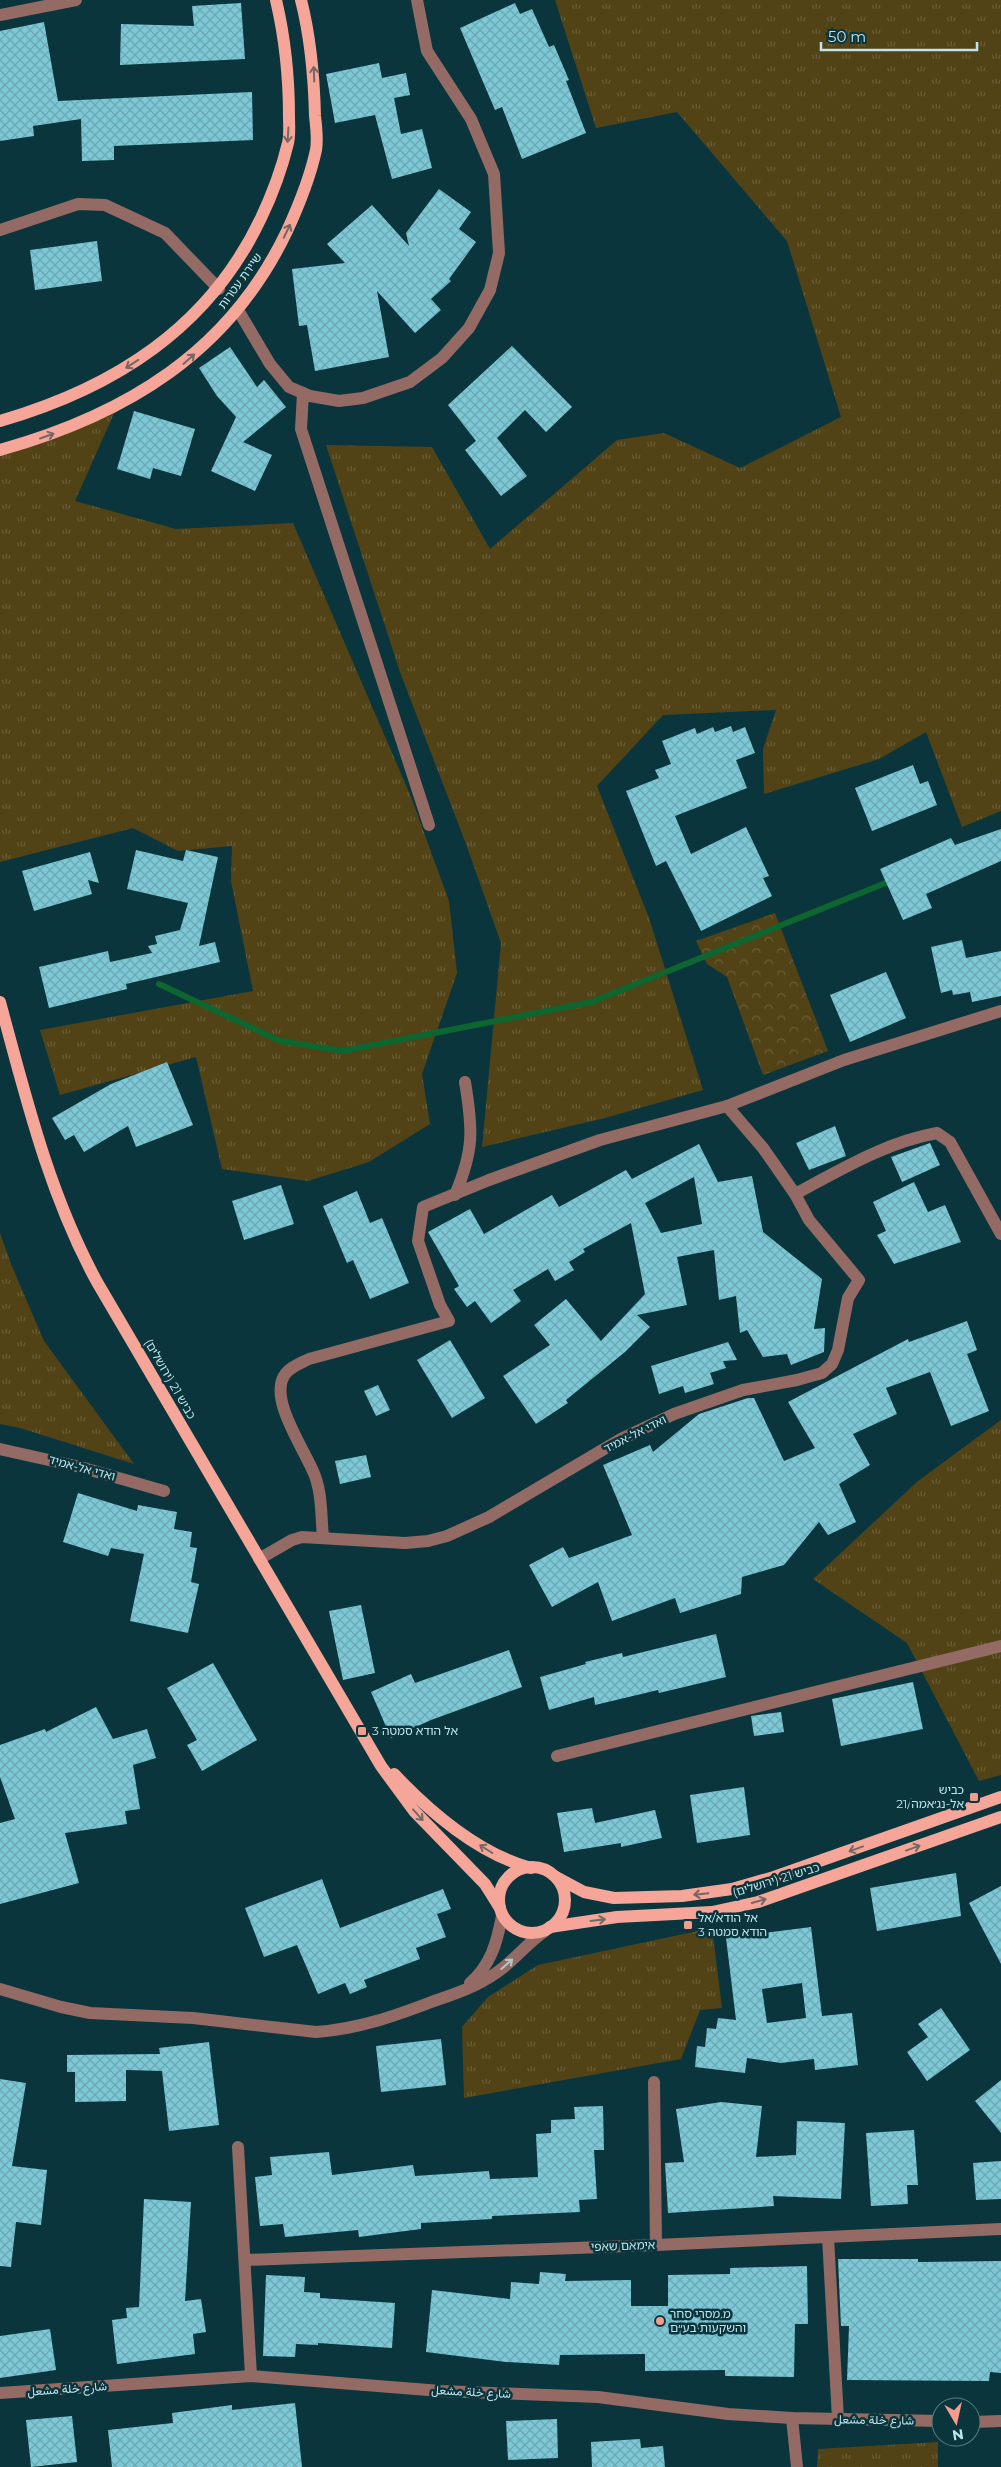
<svg xmlns="http://www.w3.org/2000/svg" width="1001" height="2467" viewBox="0 0 1001 2467" font-family="Montserrat,Vazirmatn,'Noto Sans Hebrew',sans-serif">
  <defs>
    <pattern id="grass-tufts" width="24" height="20" patternUnits="userSpaceOnUse" patternTransform="scale(1.25)"><rect width="24" height="20" fill="#524316"/><path d="M3 7l-1-3M5 7V3M7 7l1-3M15 17l-1-3M17 17v-4M19 17l1-3" fill="none" stroke="#695e38"/></pattern>
    <pattern id="park-crowns" width="20" height="18" patternUnits="userSpaceOnUse" patternTransform="scale(1.25)"><rect width="20" height="18" fill="#524316"/><path d="M2 6a3 3 0 1 1 6 0M12 15a3 3 0 1 1 6 0" fill="none" stroke="#695e38"/></pattern>
    <pattern id="building-cross-hatch" width="8" height="8" patternUnits="userSpaceOnUse" patternTransform="scale(1.25)"><rect width="8" height="8" fill="#7cc8d6"/><path d="M0 0l8 8M0 8l8-8" fill="none" stroke="#6ca7b2"/></pattern>
  </defs>
  <rect width="100%" height="100%" fill="#0a353c"/>
  <!-- grass -->
  <g fill="url(#grass-tufts)">
    <polygon points="555,0 1001,0 1001,811 962,827 926,732 879,759 764,794 763,749 776,710 663,715 597,786 649,918 703,1090 605,1118 482,1147 501,943 466,844 400,672 326,445 432,447 490,549 617,440 664,433 740,468 841,417 787,241 677,112 596,128"/>
    <polygon points="115,411 75,501 176,529 293,523 411,797 449,901 457,973 422,1074 430,1124 369,1162 308,1181 222,1169 196,1057 60,1095 40,1030 253,991 231,881 232,846 178,851 133,828 0,862 0,450"/>
    <polygon points="0,1233 11,1264 44,1341 134,1464 20,1428 0,1424"/>
    <polygon points="1001,1420 1001,1775 979,1781 907,1643 813,1579 918,1481"/>
    <polygon points="712,1928 722,2008 700,2010 681,2059 464,2098 462,2027 488,1997 538,1965"/>
    <polygon points="938,2442 938,2467 817,2467 818,2449"/>
  </g>
  <!-- park -->
  <polygon fill="url(#park-crowns)" points="775,913 828,1051 763,1075 727,977 707,964 696,941"/>
  <g fill="none" stroke-linecap="round" stroke-linejoin="round">
    <!-- stream -->
    <polyline stroke="#0d6530" stroke-width="6" points="159,984 280,1041 343,1051 592,1002 893,880"/>
  </g>
  <!-- building -->
  <g fill="url(#building-cross-hatch)" fill-rule="evenodd">
    <polygon points="241,3 245,59 120,65 121,24 194,26 192,6"/>
    <polygon points="515,3 520,14 532,9 549,47 554,45 569,80 566,81 586,133 522,159 502,107 495,110 460,28"/>
    <polygon points="44,22 58,101 252,92 253,140 114,146 114,160 82,161 81,119 33,126 34,136 0,141 0,31"/>
    <polygon points="379,63 382,78 406,73 410,95 394,98 401,134 422,129 432,168 392,179 375,115 335,123 326,74"/>
    <polygon points="439,189 471,212 459,229 476,242 449,279 451,281 431,299 441,310 415,333 377,291 389,357 315,371 307,325 299,326 292,269 345,263 327,244 372,205 409,246 406,233"/>
    <polygon points="97,241 102,281 35,290 30,250"/>
    <polygon points="512,346 572,407 546,432 525,410 497,438 527,476 501,496 465,450 476,441 448,405"/>
    <polygon points="230,347 257,387 264,380 286,407 243,442 272,455 255,491 211,471 236,417 217,396 199,368"/>
    <polygon points="134,411 195,429 181,476 153,468 150,479 117,469"/>
    <polygon points="731,726 733,732 745,727 755,753 736,760 747,788 675,816 691,854 746,827 769,876 763,878 772,896 701,931 666,861 656,866 626,791 659,778 655,770 671,764 662,741 695,728 697,734 713,727 715,732"/>
    <polygon points="913,765 920,784 928,781 937,805 872,831 855,788"/>
    <polygon points="1001,829 1001,861 926,894 932,908 903,920 880,869 951,838 955,845"/>
    <polygon points="136,850 183,861 186,850 218,857 199,946 215,942 220,962 126,984 127,989 49,1008 39,967 108,951 110,962 152,953 148,946 157,944 155,936 180,930 188,903 127,889"/>
    <polygon points="90,852 99,883 88,880 92,894 34,911 22,871"/>
    <polygon points="962,940 966,958 1001,951 1001,996 972,1002 970,992 953,995 952,990 941,993 931,947"/>
    <polygon points="886,972 906,1018 850,1042 830,995"/>
    <polygon points="167,1062 193,1125 136,1147 128,1126 84,1152 74,1135 65,1140 52,1118 111,1084"/>
    <polygon points="835,1126 846,1156 809,1170 796,1143"/>
    <polygon points="930,1143 940,1165 902,1182 891,1157"/>
    <path d="M699,1144L718,1182L752,1176L763,1232L822,1279L814,1329L825,1328L824,1352L791,1365L787,1354L763,1357L747,1330L740,1333L736,1296L719,1300L714,1250L677,1257L687,1305L637,1315L650,1327L625,1352L566,1400L568,1403L536,1424L503,1376L550,1345L534,1325L566,1299L601,1341L645,1294L631,1223L583,1249L585,1252L569,1262L574,1270L555,1281L548,1269L513,1290L521,1301L491,1323L475,1301L467,1307L454,1289L459,1286L428,1232L470,1209L484,1234L552,1195L559,1207L626,1170L632,1179ZM694,1177L702,1224L661,1233L645,1203Z"/>
    <polygon points="914,1182 928,1212 945,1205 961,1242 894,1264 877,1235 886,1231 873,1202"/>
    <polygon points="281,1185 294,1224 244,1240 232,1201"/>
    <polygon points="357,1191 370,1223 382,1218 409,1283 370,1299 353,1260 347,1263 323,1206"/>
    <polygon points="967,1321 977,1350 967,1354 989,1411 951,1426 930,1372 886,1388 897,1414 853,1434 870,1465 839,1484 856,1522 828,1535 819,1522 784,1565 742,1577 741,1594 680,1613 675,1598 612,1621 598,1582 552,1607 529,1565 563,1547 569,1558 632,1535 603,1465 650,1445 653,1452 699,1414 748,1398 754,1398 784,1461 815,1448 788,1402 908,1339 909,1342"/>
    <polygon points="450,1340 485,1398 452,1418 417,1360"/>
    <polygon points="728,1342 737,1360 723,1361 726,1368 710,1373 714,1384 685,1393 683,1386 659,1394 651,1366"/>
    <polygon points="378,1385 390,1410 376,1416 364,1391"/>
    <polygon points="366,1455 371,1477 340,1484 335,1461"/>
    <polygon points="78,1493 137,1511 138,1505 177,1512 174,1529 192,1532 190,1547 197,1548 191,1582 199,1584 188,1633 130,1621 144,1554 111,1548 108,1556 63,1542"/>
    <polygon points="361,1605 375,1673 343,1680 329,1611"/>
    <polygon points="716,1634 726,1677 659,1693 658,1690 595,1705 594,1697 549,1710 540,1677 586,1664 585,1662 622,1653 623,1657"/>
    <polygon points="509,1650 522,1687 431,1720 391,1738 371,1692 411,1674 415,1683"/>
    <polygon points="213,1663 257,1740 202,1771 187,1745 197,1740 167,1688"/>
    <polygon points="913,1682 923,1729 841,1746 832,1699"/>
    <polygon points="96,1707 113,1739 147,1729 156,1758 133,1765 140,1809 125,1811 127,1824 65,1833 79,1883 0,1904 0,1823 15,1819 0,1777 0,1745 45,1729 46,1732"/>
    <polygon points="781,1712 784,1732 754,1736 751,1716"/>
    <polygon points="744,1787 750,1835 697,1843 690,1795"/>
    <polygon points="592,1808 595,1823 655,1810 662,1838 621,1847 621,1843 564,1852 557,1813"/>
    <polygon points="956,1873 961,1916 877,1931 870,1888"/>
    <polygon points="322,1879 340,1928 443,1889 451,1909 437,1914 446,1937 416,1948 420,1959 364,1980 367,1987 350,1994 345,1983 318,1994 297,1945 264,1957 245,1908"/>
    <polygon points="1001,1886 1001,1964 969,1903"/>
    <path d="M811,1927L822,2016L852,2013L858,2065L815,2070L814,2059L781,2063L747,2058L745,2073L695,2067L697,2046L705,2047L707,2028L716,2029L718,2018L736,2020L726,1938ZM802,1983L806,2018L767,2023L762,1989Z"/>
    <polygon points="941,2008 970,2050 927,2081 907,2052 928,2037 918,2024"/>
    <polygon points="441,2039 446,2085 381,2092 376,2046"/>
    <polygon points="209,2042 219,2125 169,2131 162,2071 126,2070 126,2101 75,2102 75,2072 67,2072 67,2055 160,2054 159,2048"/>
    <polygon points="0,2079 26,2083 12,2166 47,2170 41,2225 16,2222 11,2267 0,2266"/>
    <polygon points="1001,2080 1001,2133 975,2101"/>
    <polygon points="721,2102 762,2106 756,2157 796,2155 797,2121 845,2123 841,2199 773,2196 774,2206 668,2213 665,2163 684,2162 676,2109"/>
    <polygon points="603,2106 604,2150 594,2150 597,2199 579,2200 580,2212 492,2216 492,2219 421,2223 421,2229 359,2237 358,2230 285,2237 283,2224 260,2226 255,2177 272,2175 270,2157 329,2152 332,2175 413,2165 415,2176 489,2171 490,2179 538,2177 536,2134 551,2133 551,2120 575,2119 574,2107"/>
    <polygon points="914,2130 918,2185 907,2185 908,2204 871,2206 866,2133"/>
    <polygon points="1001,2161 1001,2199 976,2200 973,2163"/>
    <polygon points="144,2199 191,2202 185,2301 201,2299 206,2332 193,2334 195,2354 117,2364 112,2320 127,2318 126,2308 139,2307"/>
    <polygon points="838,2259 918,2259 918,2262 1001,2261 1001,2373 990,2372 989,2381 847,2380 849,2326 841,2326"/>
    <polygon points="807,2266 808,2324 795,2324 794,2377 725,2376 725,2370 645,2371 645,2354 560,2355 559,2365 506,2362 426,2352 432,2290 510,2299 511,2282 539,2284 540,2272 566,2274 565,2281 631,2280 631,2306 668,2306 668,2275 730,2274 730,2268"/>
    <polygon points="266,2275 305,2277 304,2292 320,2293 320,2298 395,2303 392,2348 318,2343 318,2345 296,2344 295,2357 263,2356"/>
    <polygon points="50,2329 56,2370 0,2378 0,2336"/>
    <polygon points="295,2403 302,2467 112,2467 108,2430 173,2423 172,2413 232,2405 232,2410"/>
    <polygon points="72,2416 77,2462 31,2467 26,2420"/>
    <polygon points="557,2419 558,2458 508,2460 506,2421"/>
    <polygon points="640,2439 641,2448 663,2446 665,2467 592,2467 591,2442"/>
  </g>
  <g fill="none" stroke-linecap="round" stroke-linejoin="round">
    <!-- minor -->
    <g stroke="#936b64" stroke-width="12">
      <polyline points="0,15 76,0"/>
      <polyline points="0,230 78,204 105,205 165,233 219,289"/>
      <polyline points="238,310 270,364 289,387 310,396 339,401 363,398 410,382 442,358 469,328 490,290 499,253 494,174 471,119 427,51 417,0"/>
      <polyline points="303,393 301,429 429,825"/>
      <path d="M727,1106L763,1148L795,1194C840,1170 886,1142 937,1133L950,1142L1001,1234"/>
      <path d="M455,1195C474,1150 473,1130 465,1082"/>
      <polyline points="0,1449 80,1467 164,1491"/>
      <path d="M323,1537C321,1516 322,1495 315,1476C306,1451 266,1397 286,1373C292,1366 301,1363 309,1359L449,1321L440,1305L418,1241L423,1207L489,1180L600,1140L727,1106L844,1060L1001,1011"/>
      <polyline points="259,1559 292,1540 302,1537 405,1543 428,1541 447,1536 489,1517 621,1439 674,1414 743,1390 797,1380 822,1373 832,1364 838,1350 848,1298 859,1280 809,1220 795,1194"/>
      <polyline points="557,1756 1001,1646"/>
      <path d="M470,1983C491,1965 497,1942 502,1916"/>
      <path d="M0,1989L61,2007L90,2013L193,2018L316,2032C358,2029 395,2016 434,2001C455,1994 478,1986 496,1973C514,1961 527,1943 545,1931"/>
      <polyline points="654,2082 656,2245"/>
      <polyline points="238,2147 251,2376"/>
      <polyline points="828,2237 838,2419"/>
      <polyline points="245,2260 656,2245 1001,2229"/>
      <polyline points="0,2393 251,2376 441,2391 598,2397 728,2414 792,2418 941,2421"/>
      <polyline points="792,2418 797,2467"/>
      <polyline points="971,2422 1001,2421"/>
    </g>
    <!-- major -->
    <g stroke="#f6a698" stroke-width="12">
      <path d="M0,421C114,388 209,328 261,218C272,195 282,168 288,143C290,135 289,125 289,117C289,77 285,38 276,0"/>
      <path d="M0,450C125,415 229,353 287,231C299,205 310,178 316,150C318,139 316,126 315,116C314,76 311,39 301,0"/>
      <path d="M0,1002C26,1098 49,1194 97,1282L381,1766L414,1811L485,1884L500,1908"/>
      <path d="M394,1774C431,1813 479,1854 531,1868"/>
      <circle cx="532" cy="1900" r="33"/>
      <polyline points="556,1877 584,1892 614,1898 682,1896 732,1889 774,1877 1001,1797"/>
      <polyline points="550,1927 617,1917 712,1912 758,1902 1001,1817"/>
    </g>
  </g>
  <!-- one-way arrows -->
  <defs><path id="oneway-shaft" d="M-6 0H5M1.5-3L5.5 0L1.5 3" fill="none" stroke-width="1.6" stroke-linecap="round" stroke-linejoin="round" transform="scale(1.25)"/></defs>
  <g stroke="#746865">
    <use href="#oneway-shaft" transform="translate(314 74) rotate(-92)"/>
    <use href="#oneway-shaft" transform="translate(288 135) rotate(93)"/>
    <use href="#oneway-shaft" transform="translate(287 231) rotate(-65)"/>
    <use href="#oneway-shaft" transform="translate(189 359) rotate(-42)"/>
    <use href="#oneway-shaft" transform="translate(132 364) rotate(147)"/>
    <use href="#oneway-shaft" transform="translate(47 436) rotate(-19)"/>
    <use href="#oneway-shaft" transform="translate(418 1815) rotate(48)"/>
    <use href="#oneway-shaft" transform="translate(913 1848) rotate(-20)"/>
    <use href="#oneway-shaft" transform="translate(486 1849) rotate(-148)"/>
    <use href="#oneway-shaft" transform="translate(856 1849) rotate(160)"/>
    <use href="#oneway-shaft" transform="translate(701 1894) rotate(174)"/>
    <use href="#oneway-shaft" transform="translate(759 1901) rotate(-16)"/>
    <use href="#oneway-shaft" transform="translate(598 1920) rotate(-7)"/>
  </g>
  <use stroke="#b5c6c9" href="#oneway-shaft" transform="translate(507 1964) rotate(-41)"/>
  <!-- markers -->
  <g fill="#f59d8d" stroke="#0a353c" stroke-width="2">
    <rect x="357" y="1726" width="10" height="10" rx="2.5"/>
    <rect x="969" y="1792" width="10" height="10" rx="2.5"/>
    <rect x="683" y="1920" width="10" height="10" rx="2.5"/>
    <circle cx="660" cy="2321" r="5"/>
  </g>
  <g text-anchor="middle" stroke-width="5" stroke-linejoin="round" paint-order="stroke">
    <!-- street labels -->
    <g font-size="12" fill="#c0e4eb" stroke="#0a353c">
      <text transform="translate(240 281) rotate(-54)" y="4">שיירת עטרות</text>
      <text transform="translate(170 1379) rotate(60)" y="4">כביש 21 (ירושלים)</text>
      <text transform="translate(635 1434) rotate(-27)" y="4">ואדי אל-אמיד</text>
      <text transform="translate(82 1468) rotate(15)" y="4">ואדי אל-אמיד</text>
      <text transform="translate(776 1880) rotate(-17)" y="4">כביש 21 (ירושלים)</text>
      <text transform="translate(623 2246) rotate(-2)" y="4">אימאם שאפי</text>
      <text transform="translate(67 2389) rotate(-4)" y="4">شارع خلة مشعل</text>
      <text transform="translate(471 2392) rotate(3)" y="4">شارع خلة مشعل</text>
      <text transform="translate(874 2420) rotate(1)" y="4">شارع خلة مشعل</text>
    </g>
    <!-- poi labels -->
    <g font-size="12" fill="#c0e4eb" stroke="#0a353c" text-anchor="start">
      <text x="372" y="1735">אל הודא סמטה 3</text>
      <text x="964" y="1794" text-anchor="end">כביש<tspan x="964" dy="14">21/אל-נג׳אמה</tspan></text>
      <text x="698" y="1922">אל הודא/אל<tspan x="698" dy="14">הודא סמטה 3</tspan></text>
      <text x="670" y="2318">מ.מסרי סחר<tspan x="670" dy="14">והשקעות בע״ם</tspan></text>
    </g>
  </g>
  <!-- north arrow -->
  <g transform="translate(956 2422) rotate(171)"><circle r="24" fill="#0a353c" stroke="#537b82"/>
  <path d="M0-4L9 19L0 12L-9 19Z" fill="#f59d8d"/>
  <text y="-8" font-size="14" font-weight="bold" text-anchor="middle" fill="#c0e4eb">N</text>
  </g>
  <!-- scale -->
  <path d="M821 42v8h156v-8" fill="none" stroke="#c0e4eb" stroke-width="2.5"/>
  <text x="828" y="42" font-size="15" fill="#c0e4eb" stroke="#0a353c" stroke-width="4" paint-order="stroke">50 m</text>
</svg>
